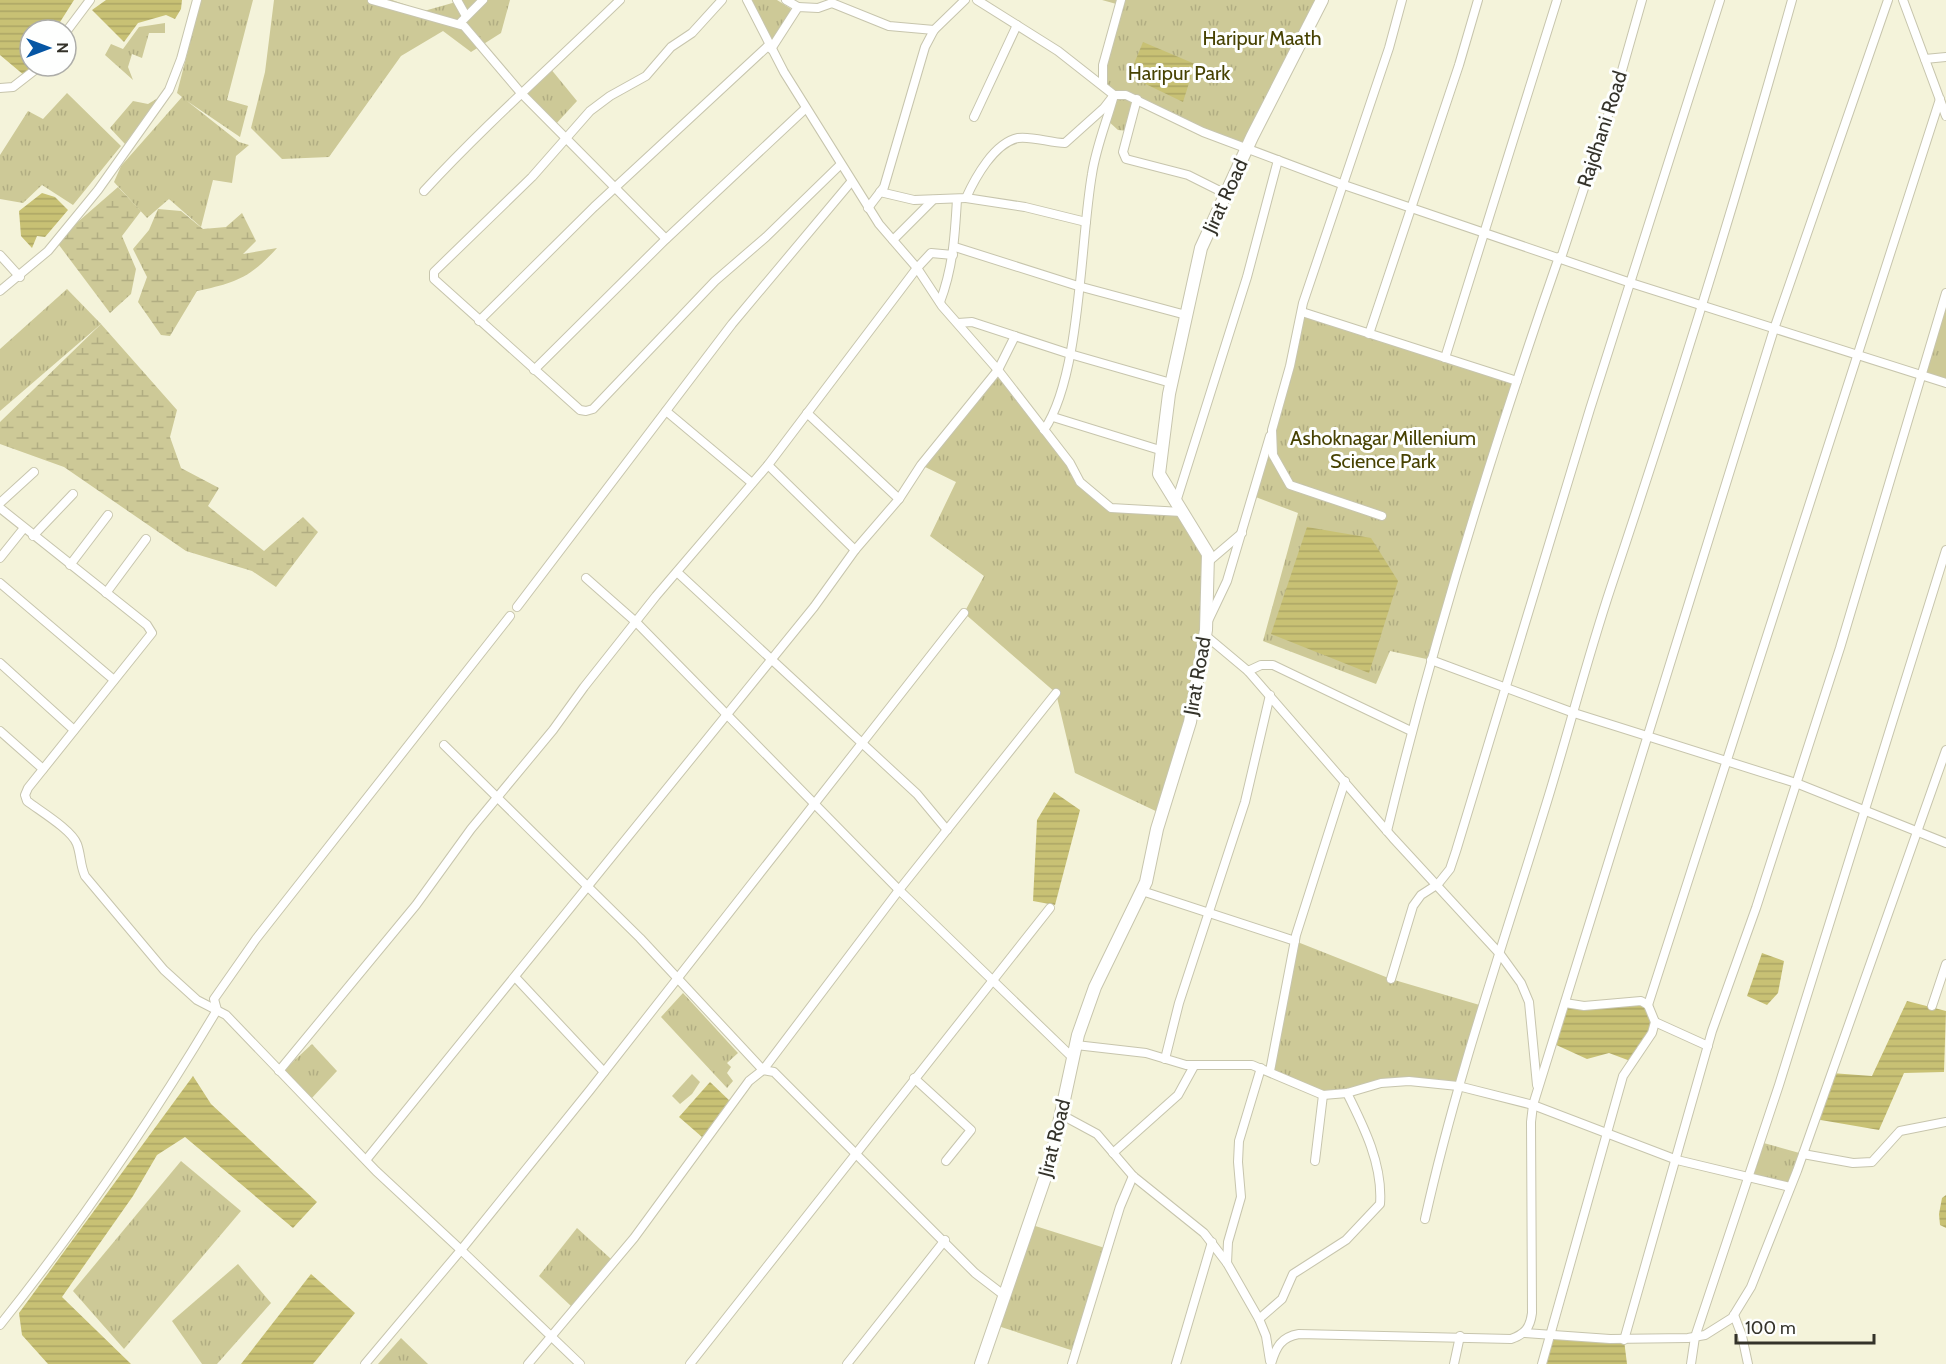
<svg xmlns="http://www.w3.org/2000/svg" width="1946" height="1364" viewBox="0 0 1946 1364" font-family="Cabin,sans-serif">
  <defs>
    <pattern id="grass-tufts" width="24" height="20" patternUnits="userSpaceOnUse" patternTransform="scale(1.5)"><rect width="24" height="20" fill="#cdc997"/><path d="M3 7l-1-3M5 7V3M7 7l1-3M15 17l-1-3M17 17v-4M19 17l1-3" fill="none" stroke="#b1ad82"/></pattern>
    <pattern id="wetland-marsh" width="20" height="14" patternUnits="userSpaceOnUse" patternTransform="scale(1.5)"><rect width="20" height="14" fill="#cdc997"/><path d="M1 5h8M5 5V1M11 12h8M15 12V8" fill="none" stroke="#b1ad82"/></pattern>
    <pattern id="water-rules" width="6" height="5" patternUnits="userSpaceOnUse" patternTransform="scale(1.5)"><rect width="6" height="5" fill="#c8c174"/><path d="M0 2.5h6" fill="none" stroke="#aca665"/></pattern>
  </defs>
  <rect width="100%" height="100%" fill="#f4f3da"/>
  <!-- grass -->
  <g fill="url(#grass-tufts)">
    <polygon points="201,0 253,0 227,100 248,106 240,137 187,101 239,142 249,145 236,156 232,183 213,180 201,227 169,199 147,218 114,182 121,166 182,97 177,93"/>
    <polygon points="274,0 392,0 424,11 463,0 510,0 501,33 471,52 443,31 401,56 329,157 282,159 251,128 265,72"/>
    <polygon points="747,0 777,0 796,12 771,47"/>
    <polygon points="1102,0 1322,0 1247,148 1138,99 1128,131 1118,130 1107,120 1114,95 1103,85 1120,5"/>
    <polygon points="165,23 165,33 149,33 142,58 132,54 128,67 133,80 105,55 111,44 123,49 139,27"/>
    <polygon points="550,68 577,101 554,126 521,93"/>
    <polygon points="67,93 121,146 73,205 42,185 23,203 0,199 0,155 28,111 43,119"/>
    <polygon points="158,98 125,144 110,128 133,101 148,104"/>
    <polygon points="67,289 101,324 0,411 0,349"/>
    <polygon points="1946,294 1946,383 1921,375"/>
    <polygon points="1302,312 1517,381 1431,660 1390,651 1376,684 1263,641 1298,513 1253,496"/>
    <polygon points="998,370 1080,482 1111,508 1182,512 1208,554 1201,659 1162,814 1075,773 1056,693 964,613 984,576 930,536 956,482 921,465"/>
    <polygon points="1295,941 1391,979 1483,1006 1458,1086 1409,1081 1323,1095 1270,1071"/>
    <polygon points="683,993 738,1053 727,1063 731,1067 727,1073 733,1081 727,1088 661,1017"/>
    <polygon points="312,1044 337,1071 311,1099 284,1070"/>
    <polygon points="1760,1142 1803,1154 1790,1187 1749,1176"/>
    <polygon points="181,1161 241,1211 124,1349 73,1291"/>
    <polygon points="1029,1224 1108,1249 1077,1352 995,1325"/>
    <polygon points="577,1228 611,1259 571,1306 539,1276"/>
    <polygon points="238,1264 271,1303 217,1364 202,1364 172,1321"/>
    <polygon points="401,1338 428,1364 378,1364"/>
  </g>
  <!-- wetland -->
  <g fill="url(#wetland-marsh)">
    <polygon points="118,187 141,211 122,236 136,269 131,294 110,313 56,241"/>
    <path d="M158,209L181,211L203,229L226,227L242,213L256,241L243,254L277,248C250,278 235,283 197,291L170,336L161,335L138,302L147,277L133,249L149,230Z"/>
    <polygon points="101,324 177,410 170,437 181,468 219,488 208,506 264,551 303,517 318,532 276,587 252,571 186,551 64,467 0,444 0,422"/>
  </g>
  <!-- pitch -->
  <polygon fill="#cdc997" points="692,1074 700,1082 692,1094 680,1104 672,1096"/>
  <!-- water -->
  <g fill="url(#water-rules)">
    <polygon points="0,0 74,0 55,30 30,30 32,66 25,76 0,55"/>
    <polygon points="106,0 182,0 181,9 175,19 166,15 138,23 124,42 92,10"/>
    <polygon points="1143,42 1195,64 1183,102 1129,76"/>
    <polygon points="42,193 55,197 68,210 45,237 37,236 32,248 21,236 19,211"/>
    <polygon points="1307,527 1371,538 1398,581 1369,673 1271,634"/>
    <polygon points="1054,792 1080,810 1055,905 1033,901 1037,820"/>
    <polygon points="1762,953 1784,961 1778,993 1767,1005 1747,996"/>
    <polygon points="1641,1001 1655,1022 1633,1062 1609,1053 1587,1059 1552,1043 1565,1003"/>
    <polygon points="1907,1001 1946,1011 1944,1072 1904,1073 1879,1130 1815,1119 1831,1073 1872,1076"/>
    <polygon points="193,1076 211,1104 317,1202 293,1228 185,1137 157,1155 133,1196 62,1297 131,1364 48,1364 22,1335 19,1313"/>
    <polygon points="710,1082 732,1103 702,1137 679,1117"/>
    <polygon points="1946,1195 1946,1228 1940,1225 1939,1214 1942,1198"/>
    <polygon points="311,1274 355,1313 313,1364 241,1364"/>
    <polygon points="1551,1335 1624,1340 1627,1364 1542,1364"/>
  </g>
  <g fill="none" stroke-linecap="round" stroke-linejoin="round">
    <!-- street casing -->
    <g stroke="#c7c5ad" stroke-width="10">
      <g id="street">
        <polyline points="372,0 464,26 521,93 666,239"/>
        <polyline points="457,0 466,16"/>
        <polyline points="722,0 692,33 671,47 646,76 610,96 590,111 532,177 434,272 434,279 580,410 586,411 593,409 715,281 766,237 840,165"/>
        <polyline points="747,0 784,72 879,224 917,268 942,306 998,370 1070,463 1080,482 1111,508 1182,512"/>
        <polyline points="786,0 798,7"/>
        <path d="M977,0L1058,51L1114,95C1107,121 1096,147 1092,174C1080,242 1081,376 1044,430"/>
        <polyline points="1903,0 1946,116"/>
        <polyline points="459,24 483,0"/>
        <polyline points="66,32 90,0"/>
        <polyline points="771,49 798,7 818,8 832,3 889,26 934,30"/>
        <polyline points="1925,59 1946,57"/>
        <polyline points="1103,85 1103,65 1121,0"/>
        <polyline points="0,88 13,87 40,66"/>
        <polyline points="1137,99 1123,152 1126,159 1188,175 1226,194"/>
        <polyline points="974,117 1017,25"/>
        <path d="M424,191C486,124 554,64 620,0"/>
        <path d="M880,192L914,200L966,198C975,178 994,143 1018,138C1032,136 1051,143 1065,143L1104,108L1114,95H1126L1203,132L1344,185L1631,283L1946,383"/>
        <polyline points="966,198 1025,207 1086,222"/>
        <polyline points="868,208 884,187 925,47 934,30 965,0"/>
        <polyline points="893,240 933,200"/>
        <polyline points="955,247 1078,286 1186,315"/>
        <polyline points="0,255 20,277"/>
        <polyline points="1561,258 1617,88 1642,0"/>
        <polyline points="0,291 48,251 98,190 169,90 181,59 197,0"/>
        <path d="M940,302C953,268 955,235 957,199"/>
        <polyline points="1302,312 1517,381"/>
        <polyline points="479,321 594,207 769,45"/>
        <polyline points="958,323 972,322 1070,354 1171,383"/>
        <polyline points="1369,334 1459,65 1478,0"/>
        <polyline points="1445,358 1557,0"/>
        <polyline points="534,370 666,239 806,108"/>
        <polyline points="666,411 752,483"/>
        <polyline points="807,413 899,499"/>
        <polyline points="1053,417 1163,451"/>
        <polyline points="768,465 855,550"/>
        <polyline points="1176,502 1247,277 1278,160"/>
        <polyline points="0,503 34,472"/>
        <path d="M0,508L147,625L152,633L28,788L25,795L27,801C40,811 72,830 77,844C81,855 80,865 85,876L164,970L197,1000L226,1015L376,1171L461,1250L365,1364"/>
        <polyline points="1382,516 1290,485 1273,455 1272,430 1290,366 1303,303 1389,48 1402,0"/>
        <polyline points="33,536 73,494"/>
        <polyline points="0,558 24,528"/>
        <polyline points="1208,562 1242,533"/>
        <polyline points="70,565 108,515"/>
        <polyline points="677,572 917,794 947,830"/>
        <polyline points="586,578 637,623 899,890 1073,1058"/>
        <polyline points="0,583 114,680"/>
        <polyline points="106,593 146,539"/>
        <polyline points="517,607 732,324 851,182"/>
        <polyline points="1207,623 1227,581 1270,436"/>
        <polyline points="1205,635 1248,671 1393,838 1500,954 1521,983 1529,1002 1537,1085"/>
        <polyline points="1431,660 1574,713 1796,783 1946,843"/>
        <polyline points="0,663 74,730"/>
        <polyline points="1248,671 1261,665 1273,665 1411,731"/>
        <polyline points="0,731 43,769"/>
        <polyline points="444,745 640,938 763,1070 899,890 1056,693"/>
        <path d="M1387,831C1434,637 1493,446 1559,257"/>
        <polyline points="1142,891 1295,941"/>
        <polyline points="516,978 604,1072"/>
        <polyline points="1391,979 1413,906 1421,895 1438,884 1450,869 1456,851 1590,409 1720,0"/>
        <polyline points="1648,1005 1940,99"/>
        <polyline points="1932,1006 1946,964"/>
        <polyline points="1655,1022 1708,1046"/>
        <polyline points="1076,1045 1146,1053 1186,1065 1252,1065 1323,1095 1347,1093 1381,1083 1409,1081 1458,1086 1533,1105 1677,1160 1790,1187"/>
        <polyline points="1165,1059 1179,1003 1245,802 1270,695"/>
        <polyline points="279,1071 416,905 471,829 553,730 584,687 656,596 768,465 917,268 931,253 953,255"/>
        <polyline points="1270,1071 1296,935 1345,781"/>
        <polyline points="914,1078 971,1130 946,1161"/>
        <polyline points="1060,1114 1097,1134 1133,1176 1204,1233 1227,1263 1259,1319 1266,1336 1270,1361"/>
        <polyline points="1113,1153 1178,1095 1194,1066"/>
        <polyline points="1803,1154 1853,1163 1872,1162 1900,1131 1946,1122"/>
        <polyline points="366,1160 814,607 855,550 899,499 921,465 998,370 1015,336"/>
        <polyline points="1315,1161 1323,1095"/>
        <path d="M1425,1219C1457,1075 1506,936 1549,795C1570,726 1588,656 1611,587C1676,393 1737,197 1792,0"/>
        <polyline points="1227,1263 1228,1242 1241,1197 1238,1162 1239,1141 1261,1068"/>
        <polyline points="1734,1315 1742,1336 1748,1364"/>
        <path d="M1259,1319L1282,1299L1293,1274L1346,1240L1380,1204C1383,1165 1364,1127 1347,1093"/>
        <path d="M0,1325C79,1226 152,1119 217,1010L214,999L256,939L510,616"/>
        <polyline points="1525,1333 1610,1339 1688,1338 1705,1335 1732,1318 1751,1287 1797,1171 1946,750"/>
        <polyline points="1624,1340 1712,1031 1756,908 1840,648 1946,293"/>
        <polyline points="528,1364 634,1238 749,1081 763,1070 774,1072 975,1273 1005,1296"/>
        <polyline points="580,1364 461,1250 590,1090 964,613"/>
        <polyline points="690,1364 1050,908"/>
        <polyline points="847,1364 945,1240"/>
        <polyline points="1072,1364 1120,1207 1133,1176"/>
        <polyline points="1176,1364 1212,1242"/>
        <path d="M1271,1364C1276,1347 1281,1337 1299,1334L1511,1339C1525,1334 1530,1328 1532,1313L1531,1122L1533,1105L1774,329L1888,0"/>
        <polyline points="1454,1364 1460,1336"/>
        <polyline points="1542,1364 1623,1076 1652,1033 1655,1022 1648,1005 1641,1001 1584,1006 1565,1003"/>
        <polyline points="1691,1364 1695,1337 1779,1085 1946,550"/>
      </g>
    </g>
    <!-- secondary casing -->
    <g stroke="#c7c5ad" stroke-width="14">
      <polyline id="secondary" points="981,1364 1051,1160 1078,1035 1095,987 1146,882 1157,829 1190,722 1206,630 1208,554 1159,474 1169,394 1201,248 1252,137 1322,0"/>
    </g>
    <!-- street -->
    <use href="#street" stroke="#fff" stroke-width="8"/>
    <!-- secondary -->
    <use href="#secondary" stroke="#fff" stroke-width="12"/>
  </g>
  <g text-anchor="middle" stroke-width="6" stroke-linejoin="round" paint-order="stroke">
    <!-- park labels -->
    <g font-size="20" fill="#474202" stroke="#fefffe">
      <text x="1262" y="45">Haripur Maath</text>
      <text x="1179" y="80">Haripur Park</text>
      <text x="1383" y="445">Ashoknagar Millenium<tspan x="1383" dy="23">Science Park</tspan></text>
    </g>
    <!-- street labels -->
    <g font-size="20" fill="#34332a" stroke="#fefffe">
      <text transform="translate(1602 129) rotate(-72)" y="7">Rajdhani Road</text>
      <text transform="translate(1225 196) rotate(-65)" y="7">Jirat Road</text>
      <text transform="translate(1197 676) rotate(-80)" y="7">Jirat Road</text>
      <text transform="translate(1054 1138) rotate(-76)" y="7">Jirat Road</text>
    </g>
  </g>
  <!-- north arrow -->
  <g transform="translate(48 48) rotate(90)"><circle r="28" fill="#fefffe" stroke="#adada9" stroke-width="1.5"/>
  <path d="M0-4.5L10 22L0 15L-10 22Z" fill="#0656a4"/>
  <text y="-9" font-size="16" font-weight="bold" text-anchor="middle" fill="#34332a">N</text>
  </g>
  <!-- scale -->
  <path d="M1736 1334v9h138v-9" fill="none" stroke="#34332a" stroke-width="3"/>
  <text x="1745" y="1334" font-size="18" fill="#34332a" stroke="#fefffe" stroke-width="4.5" paint-order="stroke">100 m</text>
</svg>
